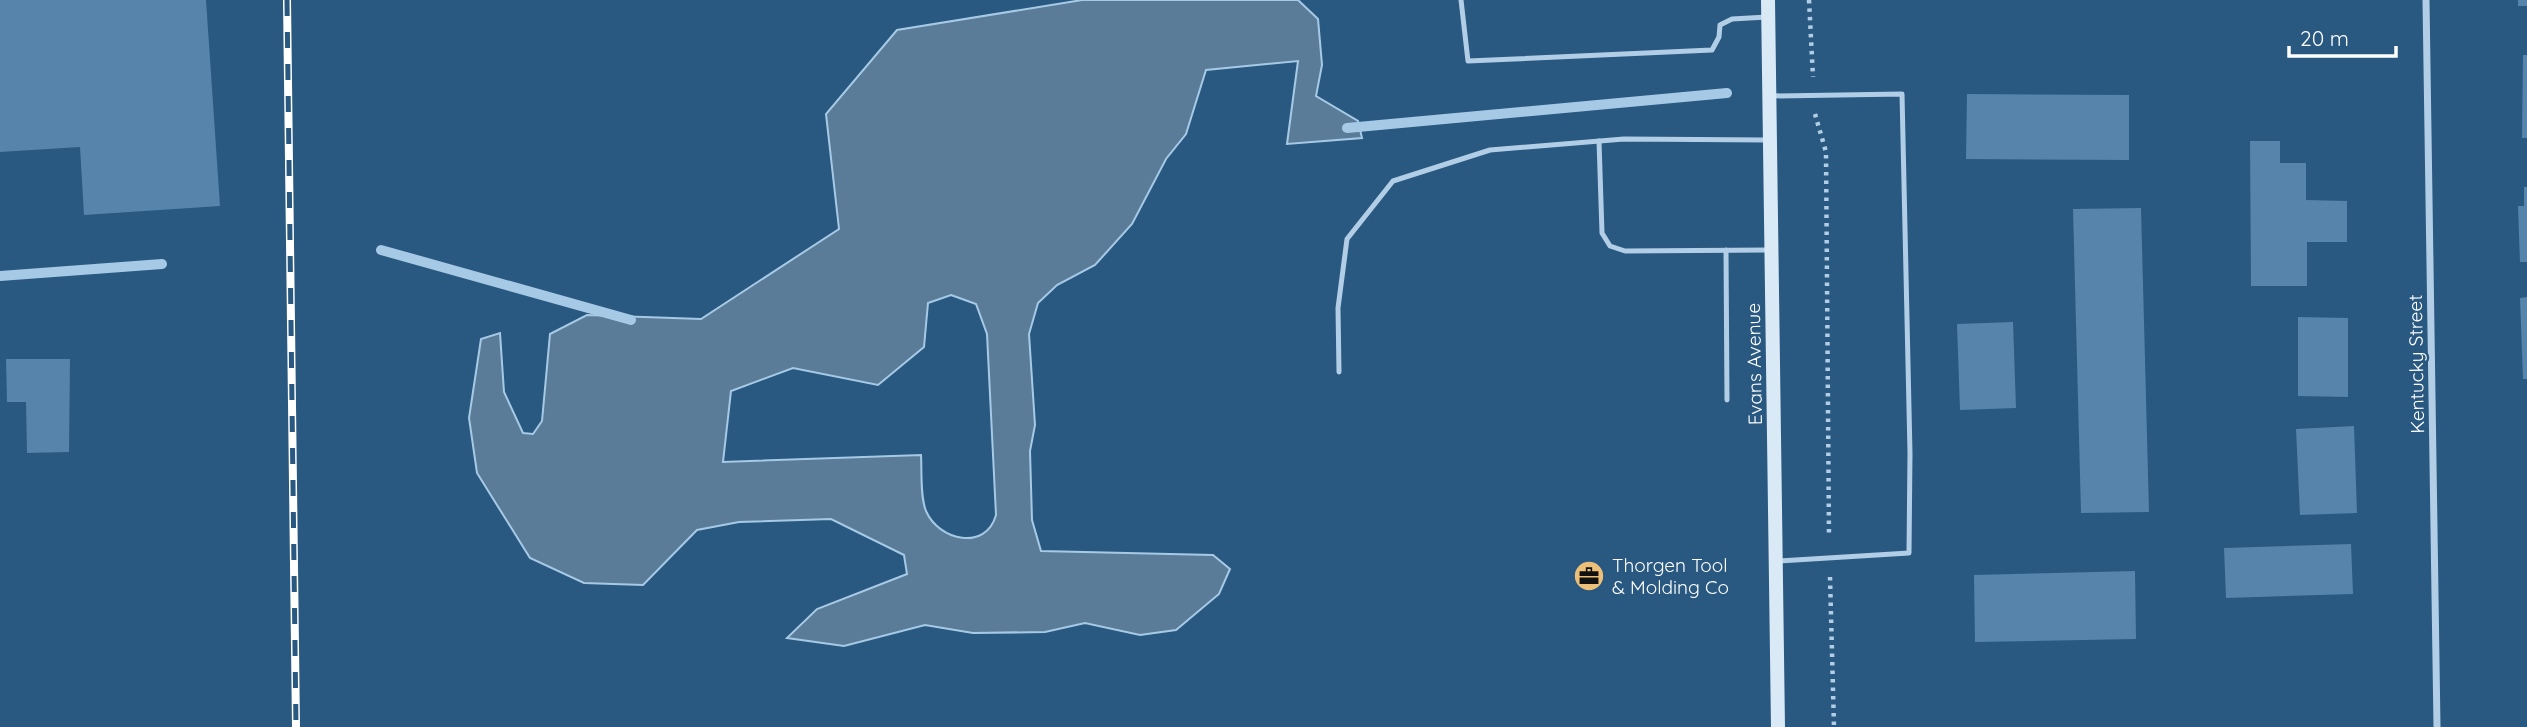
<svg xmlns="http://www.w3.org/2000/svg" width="2527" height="727" viewBox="0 0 2527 727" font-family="Quicksand,sans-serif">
  <rect width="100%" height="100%" fill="#295881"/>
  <!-- water -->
  <path fill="#5b7c98" stroke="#a6cae6" stroke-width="2" fill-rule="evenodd" d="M1082,0H1298L1318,19L1322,65L1316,96L1358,121L1362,138L1287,144L1298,61L1206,70L1186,134L1166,159L1132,224L1095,265L1057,285L1038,303L1029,334L1035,425L1030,451L1032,520L1041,551L1213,555L1230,569L1219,594L1176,630L1140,635L1085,623L1045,632L973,633L925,625L844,646L787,638L817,609L907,574L904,555L831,519L739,522L697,530L643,585L584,583L530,558L477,473L469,418L481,339L500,333L504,392L523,433L533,434L542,421L550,334L587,315L701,319L839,229L826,114L897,30ZM951,295L976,304L987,334L996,515C986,551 939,541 926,511C920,496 922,472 921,455L723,462L731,391L793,368L878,385L924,347L928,303Z"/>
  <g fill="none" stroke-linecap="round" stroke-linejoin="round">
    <!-- stream -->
    <g stroke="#a6cae6" stroke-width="10">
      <polyline points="1347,128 1727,93"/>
      <polyline points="381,250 631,320"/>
      <polyline points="0,276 162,264"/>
    </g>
  </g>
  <!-- building -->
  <g fill="#5684ab">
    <polygon points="0,0 206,0 220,206 84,215 80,147 0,152"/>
    <rect x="2518" y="0" width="9" height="6"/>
    <polygon points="2523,55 2527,55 2527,138 2522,138"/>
    <polygon points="1967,94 2129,95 2129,160 1966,159"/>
    <polygon points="2250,141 2280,141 2280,163 2306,163 2306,200 2347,201 2347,242 2307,242 2307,286 2251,286"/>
    <polygon points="2524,187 2527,187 2527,262 2520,262 2518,206 2524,206"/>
    <polygon points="2141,208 2149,512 2081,513 2073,209"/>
    <polygon points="2527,297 2527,379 2523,379 2520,298"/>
    <polygon points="2298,317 2348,318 2348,397 2298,396"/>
    <polygon points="2013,322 2016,408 1960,410 1957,324"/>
    <polygon points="6,359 70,359 69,452 27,453 26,402 7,402"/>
    <polygon points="2354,426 2357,513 2300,515 2296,429"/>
    <polygon points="2351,544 2353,594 2226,598 2224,548"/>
    <polygon points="2135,571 2136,639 1975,642 1974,575"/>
  </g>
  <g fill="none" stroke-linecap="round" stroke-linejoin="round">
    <!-- path -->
    <g stroke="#b1cee6" stroke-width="4.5" stroke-dasharray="3.5 5" stroke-linecap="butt">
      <polyline points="1809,0 1813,77"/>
      <polyline points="1815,114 1826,152 1829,537"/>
      <polyline points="1830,577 1834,727"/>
    </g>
    <!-- lane -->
    <g stroke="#b1cee6" stroke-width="5">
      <polyline points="1461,0 1468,61 1712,50 1719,37 1720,25 1732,19 1767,17"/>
      <polyline points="1770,96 1902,94 1910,453 1909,553 1779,561"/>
      <polyline points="1599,141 1602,233 1610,246 1625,251 1768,250"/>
      <polyline points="1726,250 1727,400"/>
      <polyline points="1339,372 1338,308 1347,239 1393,181 1490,150 1624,139 1767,140"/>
    </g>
    <!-- street -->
    <polyline stroke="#b1cee6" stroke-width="7" points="2426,0 2437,727"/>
    <!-- secondary -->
    <polyline stroke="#dae9f6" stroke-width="14" points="1768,0 1778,727"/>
    <!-- rail casing -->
    <g stroke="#fff" stroke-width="8">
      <polyline id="rail" points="287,0 296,727"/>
    </g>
    <!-- rail -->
    <use href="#rail" stroke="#295881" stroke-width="5" stroke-dasharray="16" stroke-linecap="butt"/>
  </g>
  <!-- icons -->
  <defs>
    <g id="office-disc" transform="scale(1.575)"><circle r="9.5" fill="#ecc079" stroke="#295881"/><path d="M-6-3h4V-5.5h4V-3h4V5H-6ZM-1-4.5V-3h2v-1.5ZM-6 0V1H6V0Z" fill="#111"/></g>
  </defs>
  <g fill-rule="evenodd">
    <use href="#office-disc" x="1589" y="576"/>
  </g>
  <g text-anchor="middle" stroke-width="5" stroke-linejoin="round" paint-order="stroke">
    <!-- street labels -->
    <g font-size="19" fill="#fff" stroke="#295881">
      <text transform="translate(1754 364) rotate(-91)" y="7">Evans Avenue</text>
      <text transform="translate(2416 364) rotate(-91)" y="7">Kentucky Street</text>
    </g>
    <!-- poi labels -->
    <g font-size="19" fill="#fff" stroke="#295881" text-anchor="start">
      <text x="1612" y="572">Thorgen Tool<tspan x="1612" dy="22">&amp; Molding Co</tspan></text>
    </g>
  </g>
  <!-- scale -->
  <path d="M2289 46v10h107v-10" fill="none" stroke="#ffffff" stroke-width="3.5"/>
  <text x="2300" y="46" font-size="21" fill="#ffffff" stroke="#295881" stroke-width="5" paint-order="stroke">20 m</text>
</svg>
